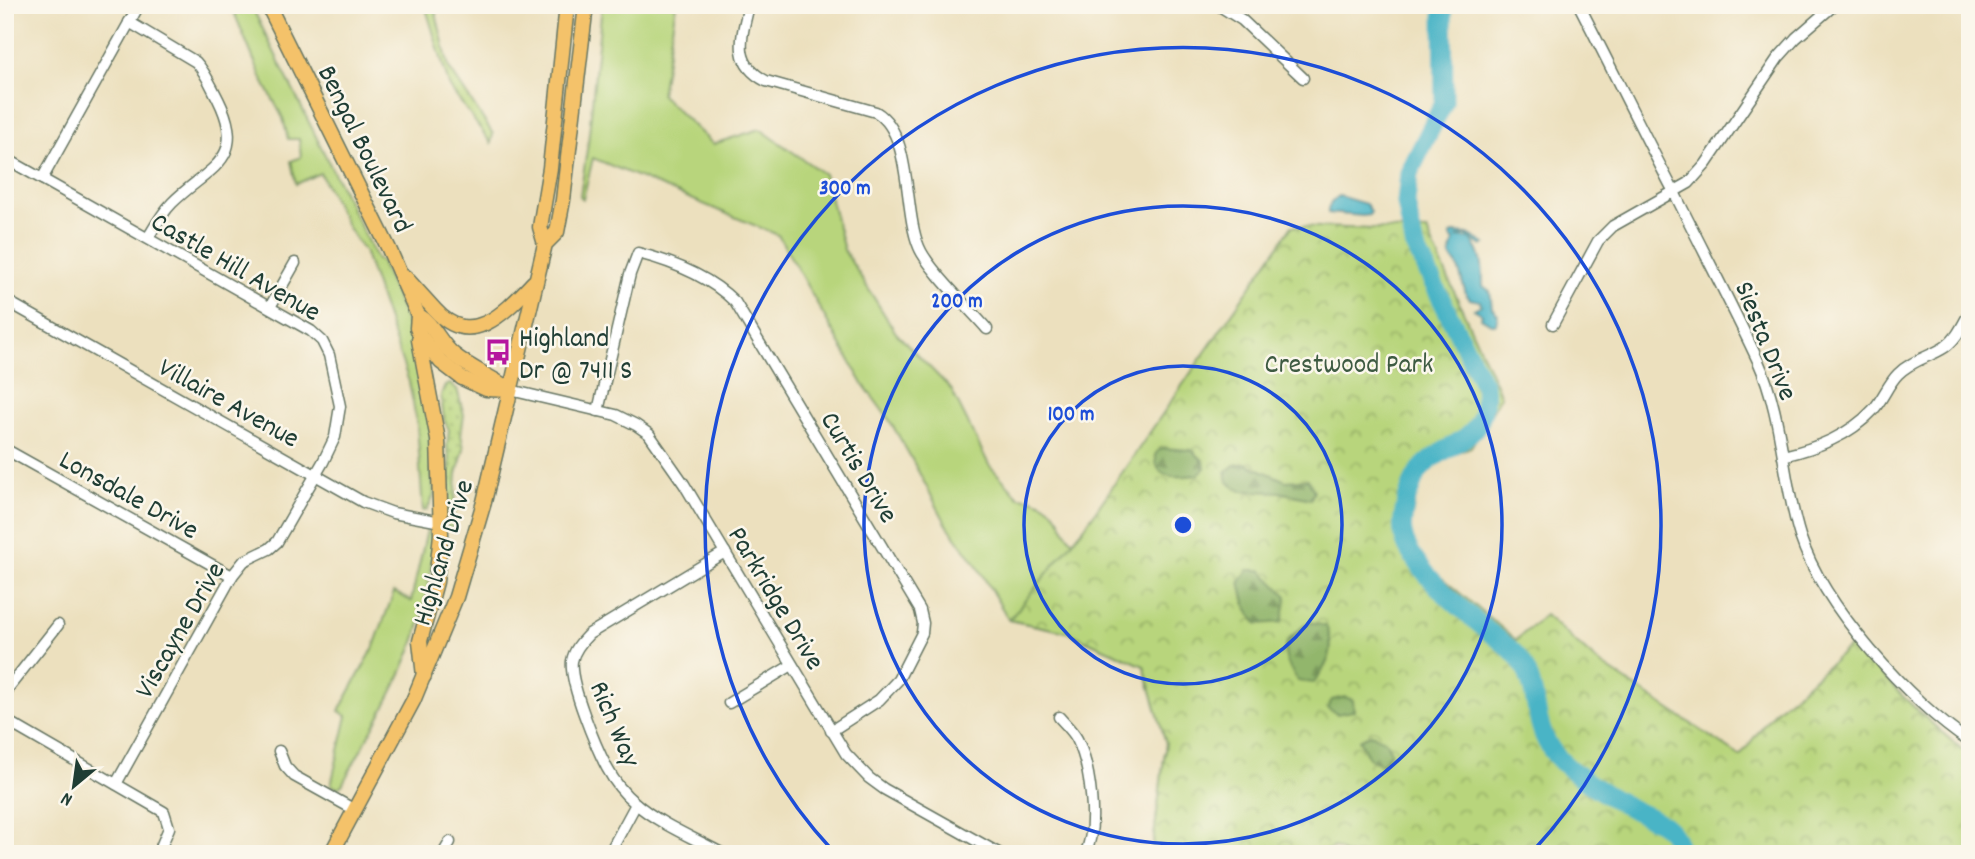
<svg xmlns="http://www.w3.org/2000/svg" width="1975" height="859" viewBox="0 0 1975 859" font-family="Dekko,sans-serif">
  <defs>
    <pattern id="forest-firs" width="22" height="20" patternUnits="userSpaceOnUse" patternTransform="scale(1.75)"><rect width="22" height="20" fill="#92b66c"/><path d="M5 1l3.5 6h-7zM16 11l3.5 6h-7z" fill="#77955a"/></pattern>
    <pattern id="park-crowns" width="20" height="18" patternUnits="userSpaceOnUse" patternTransform="scale(1.75)"><rect width="20" height="18" fill="#b8d57c"/><path d="M2 6a3 3 0 1 1 6 0M12 15a3 3 0 1 1 6 0" fill="none" stroke="#95ae66"/></pattern>
    <pattern id="garden-dots" width="8" height="8" patternUnits="userSpaceOnUse" patternTransform="scale(1.75)"><rect width="8" height="8" fill="#b8d57c"/><path d="M2 2h.1M6 6h.1" fill="none" stroke="#95ae66" stroke-width="1.8" stroke-linecap="round"/></pattern>
  </defs>
  <rect width="100%" height="100%" fill="#fbf7ec"/>
  <filter id="ink" filterUnits="userSpaceOnUse"><feTurbulence type="fractalNoise" baseFrequency=".0143" numOctaves="2"/><feDisplacementMap in="SourceGraphic" scale="14" xChannelSelector="R" yChannelSelector="G"/><feConvolveMatrix kernelMatrix="1 2 1 2 8 2 1 2 1" color-interpolation-filters="sRGB"/></filter>
  <filter id="wash" filterUnits="userSpaceOnUse"><feTurbulence type="fractalNoise" baseFrequency=".00686" numOctaves="4" result="noise"/><feDisplacementMap in="SourceGraphic" scale="28" xChannelSelector="R" yChannelSelector="G"/><feGaussianBlur stdDeviation="1.57" result="paint"/><feColorMatrix in="noise" values="0 0 0 0 0 0 0 0 0 0 0 0 0 0 0 0 0 1.4 0 .05"/><feComposite in="paint" operator="in"/></filter>
  <g filter="url(#wash)">
    <rect width="100%" height="100%" fill="#ece0be"/>
    <!-- grass -->
    <g fill="#b8d57c" stroke="#6c8958" stroke-width="2">
      <polygon points="231,5 251,5 377,260 380,260 404,316 415,348 433,439 431,461 434,495 427,510 423,511 417,424 409,382 364,251 348,228 320,173 296,184 291,161 301,157 299,139 288,139 283,118 261,77"/>
      <polygon points="425,5 434,5 449,68 493,134 491,143 450,88"/>
      <path d="M602,5H676L661,95L713,144L760,129L824,174L844,250L896,333L951,389L989,465L1019,497C1035,498 1049,503 1058,517C1064,526 1065,534 1073,541L1084,528L1202,594L1154,854L1152,852L1166,743L1144,666L1067,632L1009,620L974,561L947,525L909,454L890,421L863,384L778,235L593,158L583,199L580,196L588,143Z"/>
      <path d="M427,530L434,539C431,568 428,597 420,624C403,681 369,733 342,785L337,788L331,785L347,716L339,711L373,649L394,592L411,601Z"/>
    </g>
    <!-- forest -->
    <g fill="url(#forest-firs)" stroke="#587a50" stroke-width="2">
      <polygon points="1161,448 1192,450 1204,462 1205,468 1199,475 1171,477 1157,470 1155,463 1156,453"/>
      <polygon points="1245,463 1286,481 1308,479 1314,491 1311,499 1279,492 1241,491 1228,482 1226,472 1234,465"/>
      <path d="M1248,570H1261L1288,596L1282,622L1258,624C1246,611 1243,598 1240,581Z"/>
      <path d="M1309,622L1326,625C1337,649 1328,663 1314,683L1298,682C1279,652 1280,644 1309,622Z"/>
      <polygon points="1346,697 1353,700 1354,711 1337,714 1326,708 1332,700"/>
      <polygon points="1371,734 1385,740 1391,752 1381,765 1369,758 1359,739"/>
    </g>
    <!-- park -->
    <path fill="url(#park-crowns)" stroke="#6c8958" stroke-width="2" fill-rule="evenodd" d="M1292,226L1427,231L1501,396L1471,447L1443,458L1421,472L1407,539L1437,574L1516,640L1545,615L1599,663L1740,756L1773,713L1854,643C1889,686 1927,721 1970,756V854H1482L1476,845L1469,847L1466,854H1343V852L1334,847L1319,854L1152,852L1166,743L1144,666L1067,632L1009,620L1084,528ZM1162,448L1192,450L1204,461L1205,468L1198,475C1178,477 1153,482 1156,453ZM1245,463L1286,481L1308,479L1314,491L1311,499L1279,492L1241,491L1228,482L1226,472L1234,465ZM1248,570H1261L1287,596L1282,622L1258,624C1246,611 1243,598 1240,581ZM1309,622L1326,626C1337,649 1328,664 1314,683L1298,681C1279,652 1279,643 1309,622ZM1345,697L1353,700L1354,711L1337,714L1327,708L1332,700ZM1371,734L1385,740L1391,752L1382,765L1369,758L1359,740Z"/>
    <!-- garden -->
    <polygon fill="url(#garden-dots)" stroke="#6c8958" stroke-width="2" points="450,384 457,389 464,415 461,434 464,449 457,474 453,525 449,529 447,526 450,461 447,447 449,430 444,420 441,395 445,386"/>
    <!-- water -->
    <g fill="#49b4c6" stroke="#34787d" stroke-width="2">
      <path d="M1339,196L1366,204L1371,212L1369,215L1363,216L1328,213C1327,205 1333,201 1339,196Z"/>
      <path d="M1453,233L1468,234L1485,244L1482,246L1466,235L1456,237L1470,239C1483,253 1483,268 1483,286L1490,291L1492,308L1498,314L1496,324H1491L1481,318L1482,314L1474,309L1481,305L1480,301L1470,299L1466,294L1458,267L1450,256L1454,241L1450,236Z"/>
    </g>
    <g fill="none" stroke-linecap="round" stroke-linejoin="round">
      <!-- river -->
      <path stroke="#49b4c6" stroke-width="19" d="M1443,5L1444,102L1409,173L1406,203L1414,244L1484,386C1489,435 1461,437 1429,461C1416,471 1411,486 1406,502C1404,512 1401,523 1403,533C1405,546 1412,556 1420,566C1440,592 1464,611 1489,632C1498,639 1510,647 1517,656C1544,689 1527,729 1562,762C1582,781 1608,796 1632,809C1644,816 1660,820 1669,830C1675,836 1679,846 1681,854"/>
    </g>
  </g>
  <g filter="url(#ink)">
    <g fill="none" stroke-linecap="round" stroke-linejoin="round">
      <!-- minor casing -->
      <g stroke="#677664" stroke-width="13">
        <g id="minor">
          <path d="M749,5C742,36 731,63 766,81L876,112C913,134 903,210 919,247C928,269 970,309 987,329"/>
          <polyline points="1218,5 1242,20 1303,78"/>
          <path d="M1579,5C1611,67 1641,129 1673,190C1701,247 1731,303 1758,361C1783,416 1782,479 1800,536C1823,606 1909,702 1970,742"/>
          <polyline points="5,10 9,5"/>
          <path d="M129,22L196,62C206,73 211,86 218,99C249,161 208,167 172,203C162,213 155,226 148,238"/>
          <polyline points="5,158 311,331 322,341 329,355 340,406 335,437 323,462 277,542 269,549 244,561 232,576 116,784"/>
          <polyline points="42,179 139,5"/>
          <polyline points="5,300 363,502 393,513 441,522"/>
          <polyline points="270,307 295,263"/>
          <polyline points="1553,324 1598,241 1613,226 1689,183 1706,164 1778,58 1796,38 1834,5"/>
          <polyline points="510,390 616,415 636,425 649,434 684,484 846,754 869,778 884,789 1000,854"/>
          <path d="M598,411L630,274L638,253C673,262 709,276 735,302L920,610L923,623L922,633L898,680L879,700L831,731"/>
          <polyline points="5,449 232,576"/>
          <path d="M1783,456C1817,448 1849,436 1873,410C1883,399 1888,384 1898,374C1912,360 1930,357 1945,347C1957,339 1963,324 1970,312"/>
          <polyline points="5,692 58,625"/>
          <polyline points="729,703 792,665"/>
          <path d="M1059,717C1065,724 1073,731 1077,739C1090,765 1099,827 1085,854"/>
          <polyline points="5,720 164,812 169,828 158,854"/>
          <polyline points="279,751 285,766 294,776 355,810"/>
          <polyline points="443,854 450,842"/>
          <polyline points="609,854 636,804"/>
          <path d="M723,854C694,838 659,824 634,802C623,793 614,781 607,768C596,747 569,683 572,661C574,650 581,642 589,634L725,552"/>
        </g>
      </g>
      <!-- major casing -->
      <g stroke="#677664" stroke-width="17">
        <g id="major">
          <polyline points="268,5 389,249 418,315 417,328 420,335 441,362 462,378 486,389 510,390"/>
          <polyline points="545,244 540,227 550,168 567,5"/>
          <path d="M405,277C415,288 425,299 435,310C472,351 507,310 534,282"/>
          <path d="M418,315C434,324 439,343 454,355C471,369 492,377 510,390"/>
          <polyline points="419,340 438,440 441,534 436,582 420,641 424,676"/>
          <polyline points="331,854 413,701 456,597 484,502 545,244 557,232 563,200 586,5"/>
        </g>
      </g>
      <!-- minor -->
      <use href="#minor" stroke="#fff" stroke-width="10"/>
      <!-- major -->
      <use href="#major" stroke="#f4c26a" stroke-width="14"/>
    </g>
  </g>
  <!-- distance rings -->
  <g fill="none" stroke="#1d4ed8" stroke-width="3.5">
    <circle cx="1183" cy="525" r="159"/>
    <circle cx="1183" cy="525" r="319"/>
    <path d="M833 851A478 478 0 1 1 1533 851"/>
  </g>
  <!-- icons -->
  <defs>
    <g id="bus-bare" transform="scale(2.1)"><path d="M-5-6H5V4H4V6H2V4H-2V6H-4V4H-5ZM-3.5-4V0h7V-4ZM-3.5 1.2v1.5H-2V1.2ZM2 1.2v1.5H3.5V1.2Z" fill="#b5179e" stroke="#fbf7ec" stroke-width="2.5" paint-order="stroke"/></g>
  </defs>
  <g fill-rule="evenodd">
    <use href="#bus-bare" x="498" y="352"/>
  </g>
  <g text-anchor="middle" stroke-width="5" stroke-linejoin="round" paint-order="stroke">
    <!-- street labels -->
    <g font-size="28" fill="#1f3d34" stroke="#fbf7ec">
      <text transform="translate(367 148) rotate(64)" y="10">Bengal Boulevard</text>
      <text transform="translate(237 265) rotate(30)" y="10">Castle Hill Avenue</text>
      <text transform="translate(1768 340) rotate(68)" y="10">Siesta Drive</text>
      <text transform="translate(230 401) rotate(29)" y="10">Villaire Avenue</text>
      <text transform="translate(861 466) rotate(59)" y="10">Curtis Drive</text>
      <text transform="translate(130 493) rotate(29)" y="10">Lonsdale Drive</text>
      <text transform="translate(441 552) rotate(-73)" y="10">Highland Drive</text>
      <text transform="translate(778 597) rotate(59)" y="10">Parkridge Drive</text>
      <text transform="translate(178 629) rotate(-60)" y="10">Viscayne Drive</text>
      <text transform="translate(617 723) rotate(67)" y="10">Rich Way</text>
    </g>
    <!-- poi labels -->
    <g font-size="28" fill="#1f3d34" stroke="#fbf7ec" text-anchor="start">
      <text x="519" y="346">Highland<tspan x="519" dy="32">Dr @ 7411 S</tspan></text>
    </g>
    <!-- park labels -->
    <g font-size="28" fill="#3e5b42" stroke="#fbf7ec">
      <text x="1349" y="372">Crestwood Park</text>
    </g>
  </g>
  <circle cx="1183" cy="525" r="10" fill="#1d4ed8" stroke="#fbf7ec" stroke-width="3.5"/>
  <g font-size="21" text-anchor="middle" font-weight="bold" fill="#1d4ed8" stroke="#fbf7ec" stroke-width="5" stroke-linejoin="round" paint-order="stroke">
    <text x="845" y="194">300 m</text>
    <text x="957" y="307">200 m</text>
    <text x="1071" y="420">100 m</text>
  </g>
  <!-- margin -->
  <rect width="1975" height="859" fill="none" stroke="#fbf7ec" stroke-width="28"/>
  <!-- north arrow -->
  <g transform="translate(74 786) rotate(209)" stroke="#fbf7ec" stroke-width="5" paint-order="stroke">
  <path d="M0-5L12 26L0 18L-12 26Z" fill="#1f3d34"/>
  <text y="-10" font-size="19" font-weight="bold" text-anchor="middle" fill="#1f3d34">N</text>
  </g>
</svg>
